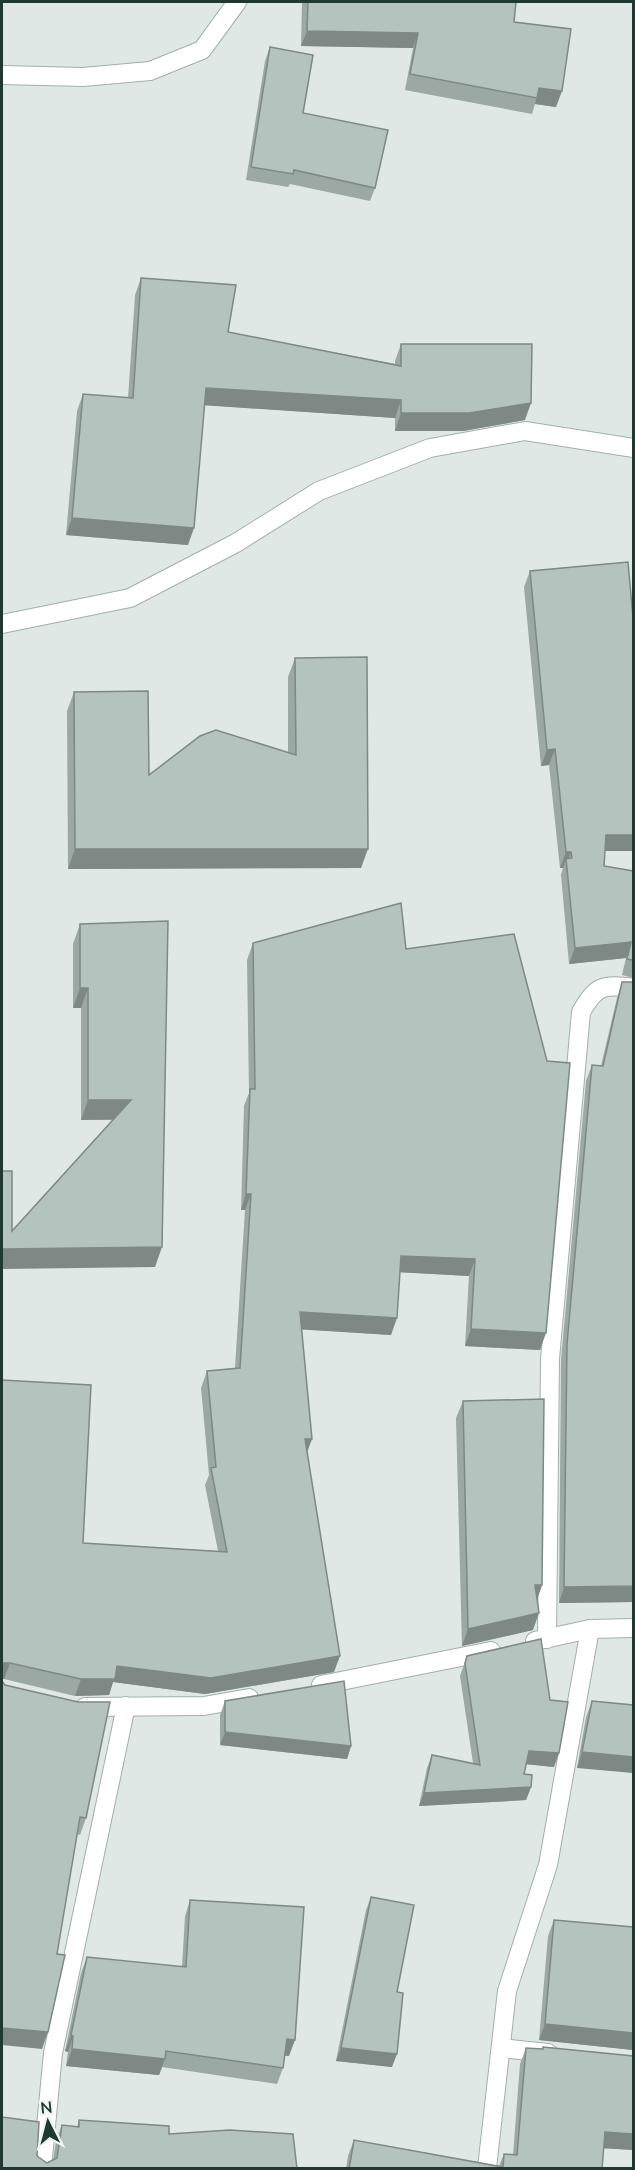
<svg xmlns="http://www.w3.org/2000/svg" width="635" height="2170" viewBox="0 0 635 2170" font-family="'Nunito Sans',sans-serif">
  <rect width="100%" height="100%" fill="#dfe8e4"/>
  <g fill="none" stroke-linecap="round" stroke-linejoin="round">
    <!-- minor casing -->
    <g stroke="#a2afab" stroke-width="20">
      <g id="minor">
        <polyline points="2,75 83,77 150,71 202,50 237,2"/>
        <polyline points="2,624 130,598 236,543 319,491 430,448 525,431 634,448"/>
        <path d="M547,1639L550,1359L581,1012C596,985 604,984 634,988"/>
        <polyline points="535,1641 590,1629 634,1628"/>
        <polyline points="321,1685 491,1651"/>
        <polyline points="85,1707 204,1706 249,1698"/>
        <polyline points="501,2048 548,2053"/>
        <polyline points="42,2168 53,2053 126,1706"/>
        <polyline points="487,2168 507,1991 548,1865 590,1629"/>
      </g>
    </g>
    <!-- minor -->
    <use href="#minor" stroke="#fff" stroke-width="18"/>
  </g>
  <!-- wall -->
  <g fill="#9ba8a3">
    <polygon points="302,2 516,2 514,22 556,107 535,104 532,114 405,90 413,48 301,46"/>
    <polygon points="270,47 303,113 375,188 370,201 290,184 288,187 246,180 265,61"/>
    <polygon points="141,278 228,332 395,364 395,361 401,344 525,420 463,431 395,431 395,418 205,405 188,545 66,535 77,411 83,394 128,398 135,295"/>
    <polygon points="530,571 633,618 633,851 605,851 604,866 633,871 633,978 622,975 626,958 569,964 561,875 563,868 560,868 549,765 541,766 524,587"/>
    <polygon points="295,658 361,868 68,869 67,711 74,692 149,775 288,753 288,677"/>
    <polygon points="80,924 155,1267 113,1120 81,1120 81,1008 73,1008 73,944"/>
    <polygon points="253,943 406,949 540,1350 465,1346 469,1276 400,1272 391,1335 301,1329 312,1439 307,1451 334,1672 205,1694 113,1682 109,1695 75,1696 4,1679 2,1380 83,1543 218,1551 205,1485 209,1475 201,1388 207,1371 235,1368 245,1210 241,1210 244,1106 249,1093 247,960"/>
    <polygon points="622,982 633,982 633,1602 559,1603 561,1360 586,1081 592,1065 601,1066 617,998"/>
    <polygon points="463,1401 542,1585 537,1599 533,1630 462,1646 456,1418"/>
    <polygon points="467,1656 554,1767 526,1764 524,1774 531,1787 526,1800 419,1806 427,1768 432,1755 473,1763 460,1676"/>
    <polygon points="2,1681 86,1818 80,1835 77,1834 57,1954 42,2049"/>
    <polygon points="225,1701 351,1746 347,1759 220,1745 220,1715"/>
    <polygon points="592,1701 633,1705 577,1768 586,1717"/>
    <polygon points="371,1897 397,1992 392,2067 336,2061 366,1910"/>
    <polygon points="190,1900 289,2056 285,2056 283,2068 277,2084 162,2067 159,2075 66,2066 68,2052 65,2051 81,1973 87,1957 182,1967 185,1916"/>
    <polygon points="554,1920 633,1927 633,2050 539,2040 548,1936"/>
    <polygon points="543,2047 633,2056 633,2150 603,2148 602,2169 346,2169 348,2156 354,2140 499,2166 504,2154 513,2155 520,2064 526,2048 542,2049"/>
    <polygon points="79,2120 169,2134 293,2134 2,2169 37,2156 47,2163 53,2160 56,2141 62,2125 77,2127"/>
  </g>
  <!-- shaded-wall -->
  <g fill="#7e8884">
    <polygon points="307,31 418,33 413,48 301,46"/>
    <polygon points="539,88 562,91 556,107 535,104"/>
    <polygon points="206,388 401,400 395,418 200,405"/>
    <polygon points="531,403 525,420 463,431 395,431 401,413"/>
    <polygon points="72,518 194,528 188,545 66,535"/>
    <polygon points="555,749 549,765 541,766 547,750"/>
    <polygon points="606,835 633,835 633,851 600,851"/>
    <polygon points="75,849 368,849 361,868 68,869"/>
    <polygon points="566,852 571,852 567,863 566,859 563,868 560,868"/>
    <polygon points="631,942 626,958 569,964 575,948"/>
    <polygon points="80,988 88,988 81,1008 73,1008"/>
    <polygon points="88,1100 131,1100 124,1119 81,1120"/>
    <polygon points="246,1194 251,1194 245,1210 241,1210"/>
    <polygon points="162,1247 155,1267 2,1269 2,1249"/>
    <polygon points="401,1256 475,1259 469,1276 395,1272"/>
    <polygon points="300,1312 397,1318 391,1335 294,1329"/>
    <polygon points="471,1329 546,1333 540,1350 465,1346"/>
    <polygon points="305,1439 312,1439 306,1455"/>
    <polygon points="535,1585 542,1585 536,1603"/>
    <polygon points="633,1586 633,1602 559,1603 564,1587"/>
    <polygon points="539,1613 533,1630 462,1646 468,1629"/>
    <polygon points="340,1656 334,1672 205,1694 113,1682 109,1695 75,1696 81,1679 117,1666"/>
    <polygon points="4,1663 10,1663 4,1679 2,1679 2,1666"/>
    <polygon points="225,1732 351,1746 347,1759 220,1745"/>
    <polygon points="529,1751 559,1753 554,1767 524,1764"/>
    <polygon points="582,1752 633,1757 633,1773 577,1768"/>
    <polygon points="531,1787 526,1800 419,1806 424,1793"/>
    <polygon points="545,2024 633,2033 633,2050 539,2040"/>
    <polygon points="2,2028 48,2032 42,2049 2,2045"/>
    <polygon points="71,2035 73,2036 68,2052 65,2051"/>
    <polygon points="287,2039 295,2040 289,2056 282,2055"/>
    <polygon points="341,2048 397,2054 392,2067 336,2061"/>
    <polygon points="72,2049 165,2059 159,2075 66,2066"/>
    <polygon points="605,2132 633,2134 633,2150 599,2148"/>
  </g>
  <!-- building -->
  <g fill="#b4c3bd" stroke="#7e8884" stroke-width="1.5">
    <polygon points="308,2 516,2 514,22 571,29 562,91 539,88 537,98 410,74 418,33 307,31"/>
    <polygon points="270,47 313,55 303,113 388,130 375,188 294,170 293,174 251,167"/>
    <polygon points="141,278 236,285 228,332 401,366 401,344 532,344 531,403 469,413 401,413 401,400 206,388 194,528 72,518 83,394 133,398"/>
    <polygon points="628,562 633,618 633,835 606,835 604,866 633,871 633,960 627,959 631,942 575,948 566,859 572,858 571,852 566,852 555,749 547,750 530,571"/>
    <polygon points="367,657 368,849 75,849 74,692 148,691 149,775 200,736 216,730 296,755 295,658"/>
    <polygon points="401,903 406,949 514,934 547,1061 570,1063 546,1333 471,1329 475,1259 401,1256 397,1318 300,1312 312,1439 305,1439 340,1656 211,1678 117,1666 115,1679 81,1679 10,1663 4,1663 2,1666 2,1380 91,1385 83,1543 227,1552 211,1468 216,1467 207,1371 240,1368 251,1194 246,1194 250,1089 255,1089 253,943"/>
    <polygon points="168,921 162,1247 2,1249 2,1171 12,1171 12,1231 131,1100 88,1100 88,988 80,988 80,924"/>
    <polygon points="622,982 633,982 633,1586 564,1587 567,1344 592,1065 603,1066"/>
    <polygon points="544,1399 542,1585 535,1585 539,1613 468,1629 463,1401"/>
    <polygon points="541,1639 550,1700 568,1702 559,1753 529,1751 524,1774 532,1775 531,1787 424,1793 432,1755 480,1765 465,1663 467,1656"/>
    <polygon points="2,1681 5,1685 78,1702 110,1702 86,1818 80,1817 57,1954 65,1955 48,2032 2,2028"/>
    <polygon points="344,1681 351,1746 225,1732 225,1701"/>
    <polygon points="592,1701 633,1705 633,1757 582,1752"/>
    <polygon points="371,1897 414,1905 397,1992 403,1993 397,2054 341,2048"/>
    <polygon points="190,1900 304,1907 295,2040 287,2039 283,2068 166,2051 165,2059 72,2049 73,2036 71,2035 87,1957 186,1967"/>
    <polygon points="554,1920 633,1927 633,2033 545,2024"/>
    <polygon points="543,2047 633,2056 633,2134 605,2132 602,2169 349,2169 354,2140 503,2167 504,2154 517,2155 526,2048 543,2049"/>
    <polygon points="2,2117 39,2122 37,2156 47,2163 57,2158 62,2125 79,2127 79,2120 169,2126 169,2134 230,2130 293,2134 297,2169 2,2169"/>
  </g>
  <!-- border -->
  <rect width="635" height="2170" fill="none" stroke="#213731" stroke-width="6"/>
  <!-- north arrow -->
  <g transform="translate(48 2122) rotate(354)" stroke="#eef6f2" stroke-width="4.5" paint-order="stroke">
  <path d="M0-4.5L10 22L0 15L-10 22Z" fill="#213731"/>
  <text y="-9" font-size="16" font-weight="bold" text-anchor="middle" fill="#213731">N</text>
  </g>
</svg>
